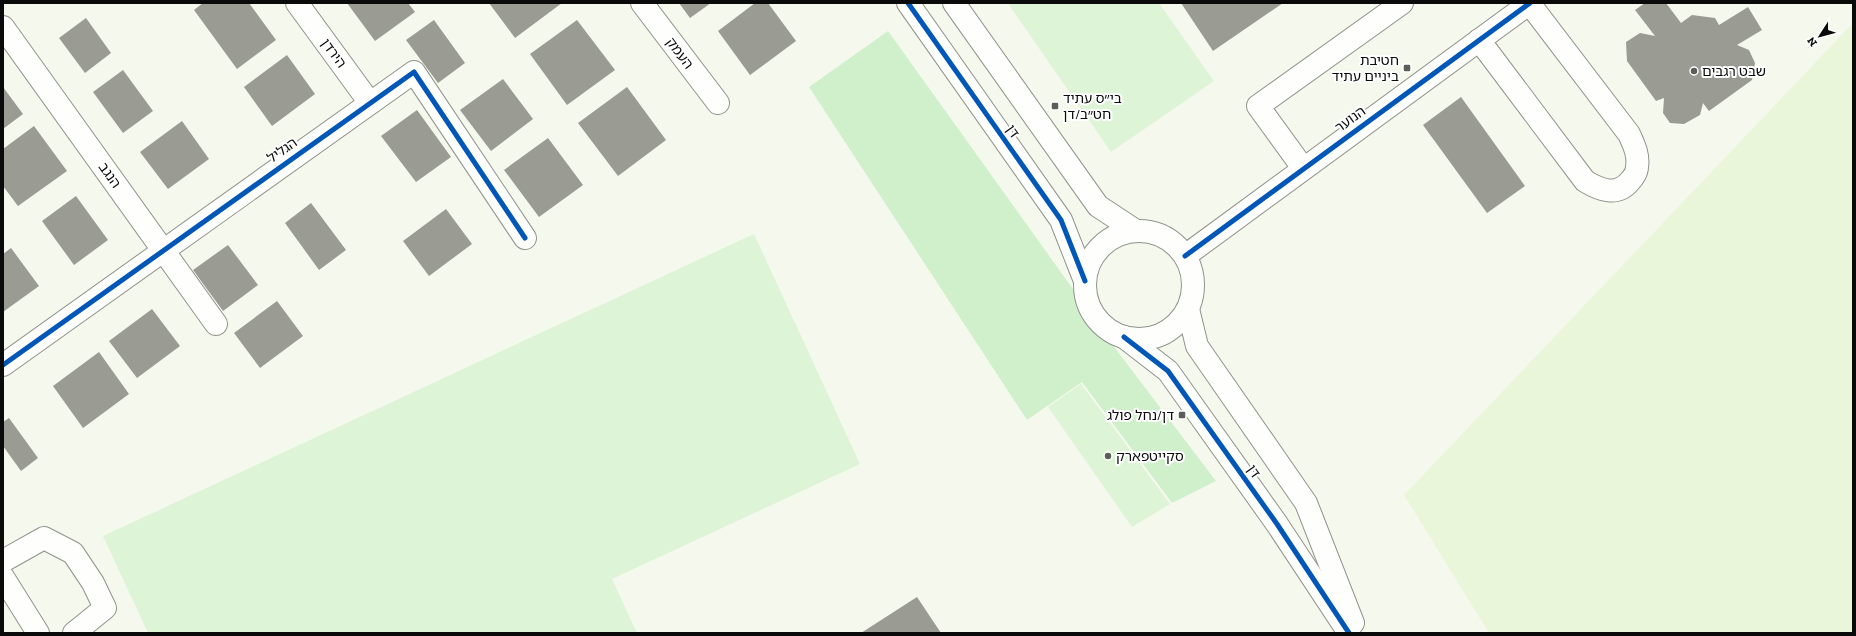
<svg xmlns="http://www.w3.org/2000/svg" width="1856" height="636" viewBox="0 0 1856 636" font-family="'Zilla Slab','Noto Sans Hebrew',serif">
  <rect width="100%" height="100%" fill="#f5f9ed"/>
  <!-- farmland -->
  <polygon fill="#eaf6d9" points="1853,23 1853,633 1489,633 1404,495"/>
  <!-- green -->
  <polygon fill="#d0f0cc" points="888,31 1121,356 1216,481 1172,503 1082,382 1027,420 809,87"/>
  <!-- pitch -->
  <g fill="#ddf4d6">
    <polygon points="1011,3 1159,3 1214,81 1111,152 1009,5"/>
    <polygon points="754,234 860,464 612,579 637,633 148,633 103,536"/>
    <polygon points="1081,384 1170,504 1132,527 1048,407"/>
  </g>
  <!-- building -->
  <g fill="#9a9b93">
    <polygon points="203,3 249,3 276,40 237,69 194,10"/>
    <polygon points="347,3 408,3 415,12 375,41"/>
    <polygon points="489,3 562,3 515,38"/>
    <polygon points="679,3 711,3 690,18"/>
    <polygon points="755,3 768,3 796,41 750,75 718,31"/>
    <polygon points="1181,3 1283,3 1213,51"/>
    <polygon points="1645,3 1666,3 1681,23 1692,15 1715,18 1719,25 1748,7 1762,30 1737,45 1749,50 1755,63 1752,80 1709,111 1703,103 1700,115 1684,124 1670,123 1663,113 1664,98 1656,101 1627,61 1626,42 1640,33 1655,36 1635,10"/>
    <polygon points="86,18 111,53 85,73 59,38"/>
    <polygon points="434,20 465,63 438,83 406,40"/>
    <polygon points="577,20 615,70 567,105 530,54"/>
    <polygon points="287,55 315,94 272,126 244,87"/>
    <polygon points="123,70 153,111 123,133 93,92"/>
    <polygon points="503,79 533,119 491,151 460,110"/>
    <polygon points="3,87 23,114 3,129"/>
    <polygon points="627,87 666,140 618,176 578,123"/>
    <polygon points="1461,97 1525,186 1487,213 1423,125"/>
    <polygon points="417,110 451,157 416,182 381,136"/>
    <polygon points="182,121 209,159 168,189 140,152"/>
    <polygon points="34,126 67,171 18,206 3,186 3,149"/>
    <polygon points="548,138 583,185 539,217 504,170"/>
    <polygon points="76,196 108,240 74,265 42,221"/>
    <polygon points="311,203 346,250 319,270 285,223"/>
    <polygon points="446,209 472,244 429,276 403,241"/>
    <polygon points="228,245 258,285 223,311 193,270"/>
    <polygon points="11,248 39,286 3,312 3,254"/>
    <polygon points="277,301 303,336 260,368 234,333"/>
    <polygon points="152,309 180,346 137,378 109,341"/>
    <polygon points="99,352 129,394 83,428 53,386"/>
    <polygon points="9,418 38,458 21,471 3,446 3,422"/>
    <polygon points="917,597 941,633 861,633"/>
  </g>
  <g fill="none" stroke-linecap="round" stroke-linejoin="round">
    <!-- minor casing -->
    <g stroke="#90928c" stroke-width="24">
      <g id="minor">
        <polyline points="297,3 370,103"/>
        <polyline points="642,3 718,103"/>
        <polyline points="908,3 1061,220 1085,281"/>
        <polyline points="954,3 1098,206 1136,231"/>
        <polyline points="3,27 216,324"/>
        <path d="M1479,40L1585,181C1600,190 1617,197 1630,181C1633,178 1637,172 1637,167C1639,155 1634,145 1629,134L1529,3"/>
        <polyline points="1303,168 1258,106 1402,3"/>
        <circle cx="1139" cy="285" r="54"/>
        <polyline points="1185,256 1530,3"/>
        <polyline points="1188,309 1197,346 1306,503 1353,623"/>
        <polyline points="1124,337 1168,371 1277,524 1349,633"/>
        <polyline points="3,365 414,72 525,238"/>
        <polyline points="3,561 44,538 73,553 93,583 105,608 74,633"/>
        <polyline points="3,577 38,633"/>
      </g>
    </g>
    <!-- minor -->
    <use href="#minor" stroke="#fefefc" stroke-width="22"/>
    <!-- cycleway casing -->
    <g stroke="#fff" stroke-width="8">
      <g id="cycleway">
        <polyline points="908,3 1061,220 1085,281"/>
        <polyline points="1185,256 1530,3"/>
        <polyline points="1124,337 1168,371 1277,524 1349,633"/>
        <polyline points="3,365 414,72 525,238"/>
      </g>
    </g>
    <!-- cycleway -->
    <use href="#cycleway" stroke="#0057b8" stroke-width="5"/>
  </g>
  <!-- markers -->
  <g fill="#5c5e59" stroke="#fff" stroke-width="1.5">
    <rect x="1403" y="64" width="8" height="8" rx="2"/>
    <circle cx="1694" cy="71" r="4"/>
    <rect x="1051" y="102" width="8" height="8" rx="2"/>
    <rect x="1178" y="411" width="8" height="8" rx="2"/>
    <circle cx="1108" cy="456" r="4"/>
  </g>
  <g text-anchor="middle" stroke-width="4" stroke-linejoin="round" paint-order="stroke">
    <!-- street labels -->
    <g font-size="14" fill="#0a0a0a" stroke="#fff">
      <text transform="translate(334 53) rotate(54)" y="5">הירדן</text>
      <text transform="translate(680 53) rotate(53)" y="5">העמק</text>
      <text transform="translate(1350 119) rotate(-36)" y="5">הנוער</text>
      <text transform="translate(1013 131) rotate(55)" y="5">דן</text>
      <text transform="translate(282 150) rotate(-35)" y="5">הגליל</text>
      <text transform="translate(110 175) rotate(54)" y="5">הנגב</text>
      <text transform="translate(1254 471) rotate(55)" y="5">דן</text>
    </g>
    <!-- poi labels -->
    <g font-size="14" fill="#0a0a0a" stroke="#fff" text-anchor="start">
      <text x="1399" y="65" text-anchor="end">חטיבת<tspan x="1399" dy="16">ביניים עתיד</tspan></text>
      <text x="1702" y="76">שבט רגבים</text>
      <text x="1063" y="103">בי״ס עתיד<tspan x="1063" dy="16">חט״ב/דן</tspan></text>
      <text x="1174" y="420" text-anchor="end">דן/נחל פולג</text>
      <text x="1116" y="461">סקייטפארק</text>
    </g>
  </g>
  <!-- border -->
  <rect width="1856" height="636" fill="none" stroke="#0a0a0a" stroke-width="8"/>
  <!-- north arrow -->
  <g transform="translate(1820 36) rotate(234)" stroke="#ffffff" stroke-width="3" paint-order="stroke">
  <path d="M0-3L7 15L0 10L-7 15Z" fill="#0a0a0a"/>
  <text y="-6" font-size="11" font-weight="bold" text-anchor="middle" fill="#0a0a0a">N</text>
  </g>
</svg>
